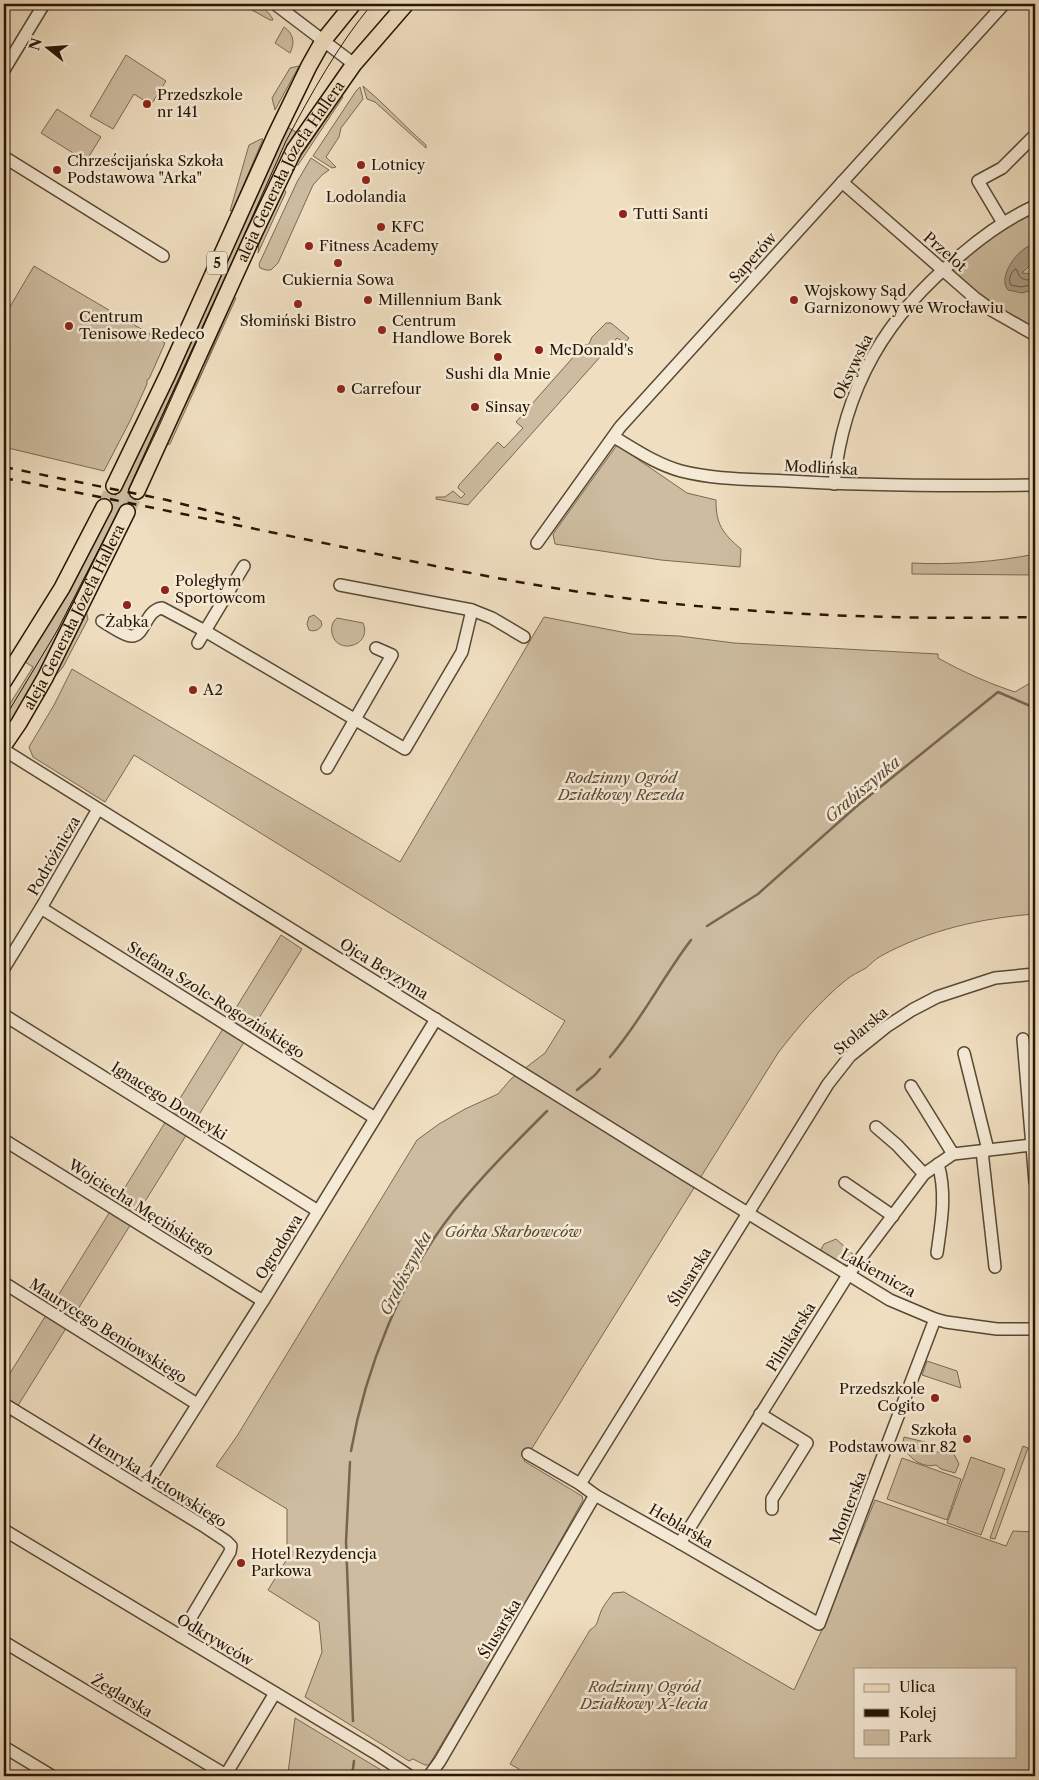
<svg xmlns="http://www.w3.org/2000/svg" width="1039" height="1780" viewBox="0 0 1039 1780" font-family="'Libre Caslon Text',serif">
  <rect width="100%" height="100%" fill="#efdec0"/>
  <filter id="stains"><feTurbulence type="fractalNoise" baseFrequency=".004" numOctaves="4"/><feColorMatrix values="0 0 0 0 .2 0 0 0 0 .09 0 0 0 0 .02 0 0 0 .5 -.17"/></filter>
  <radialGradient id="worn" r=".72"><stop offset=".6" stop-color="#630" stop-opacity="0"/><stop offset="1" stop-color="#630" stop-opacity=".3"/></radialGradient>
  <!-- green -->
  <g fill="#cdbca0" stroke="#7a6953" fill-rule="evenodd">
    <path d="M241,4C254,4 267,6 273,20H270Z"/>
    <path d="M284,27C294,34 295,43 290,53L275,43Z"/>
    <polygon points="126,55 166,81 151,105 134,94 113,129 90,116"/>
    <polygon points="299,66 275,110 272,98 290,68"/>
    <path d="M363,86C385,104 404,126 426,145V148L375,102L367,99Z"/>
    <polygon points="360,87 363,99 341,128 339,137 326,157 336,167 332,168 313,156 356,91"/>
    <polygon points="341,96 343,97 298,165 295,165"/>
    <polygon points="57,109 101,137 86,161 41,133"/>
    <path d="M284,125L296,132L287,148C200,342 118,540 12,725L4,718V713L33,667L25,662L63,601L123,480Z"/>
    <polygon points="261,139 263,139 233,210 230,211 249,145"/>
    <polygon points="311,158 329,170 322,175 313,185 278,263 271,270 266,270 260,268 259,264 297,182"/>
    <polygon points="283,188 286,192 258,253 259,244"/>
    <polygon points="1035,211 1035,330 984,299 952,271 952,268 1002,229"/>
    <polygon points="34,266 165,343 149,379 147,380 147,384 131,419 104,471 4,447 4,317"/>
    <polygon points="234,297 236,298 170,444 164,446 203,370"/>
    <polygon points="606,323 611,323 629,338 625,343 617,338 468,505 436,499 436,497 445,497 453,491 461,498 465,494 458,488 459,485 498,442 504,448 523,428 516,422 583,346 589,344 592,337"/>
    <path d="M617,445L687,493L716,500C716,524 722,533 741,549L740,567L661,560L555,544L553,534Z"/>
    <path d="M1035,554V575L912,574V563C951,565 997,562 1035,554Z"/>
    <polygon points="86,610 88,619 86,623 63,667 52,680"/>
    <path d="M314,615L321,621L322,625C319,630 315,632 309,630L307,624L309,617Z"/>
    <path d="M544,617L632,634L679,636L734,643L938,654V658C963,672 988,683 1015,692L1035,680V914C982,918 928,930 881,956C875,959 871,964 866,968C859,972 852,975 846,980C820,1001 798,1027 778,1053L524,1461L582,1496L583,1500L528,1599L429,1765H425L413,1759L409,1761L305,1697L322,1652L319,1622L268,1590L287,1559V1509L216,1466L237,1436L417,1140L439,1124L465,1109L498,1094L511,1079L545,1053L565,1021L134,755L105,802L33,757L29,747L54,705L72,669L400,862Z"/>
    <path d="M337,618L363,623C373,646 336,656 332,633C331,627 332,622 337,618Z"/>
    <polygon points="281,935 302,949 4,1428 4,1383"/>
    <polygon points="836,1239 854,1255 845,1265 842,1265 820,1251 824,1244"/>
    <polygon points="927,1361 957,1371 961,1388 922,1375"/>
    <path d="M904,1437L925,1442L923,1447H919C928,1451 943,1454 953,1452L959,1464L955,1473L941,1469L936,1465C923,1468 910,1460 905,1448L906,1445L910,1444L903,1442Z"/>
    <polygon points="1023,1446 1028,1448 995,1539 990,1538"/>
    <polygon points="971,1457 1005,1469 981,1535 947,1523"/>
    <polygon points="902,1458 961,1479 947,1520 887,1499"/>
    <path d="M875,1500L1006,1546L1013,1531L1035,1532V1776H531L510,1764L590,1630C598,1625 597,1622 600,1614C602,1607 609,1599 613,1593L624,1592L794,1690L826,1621ZM855,1669H1015V1756H855Z"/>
    <polygon points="295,1718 391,1776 286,1776 288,1773"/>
  </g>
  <!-- water -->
  <path fill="#ab9a81" stroke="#766550" d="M1035,243V264H1031L1022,273L1032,274L1035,271V289L1022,293L1008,290C998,278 1014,256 1024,249C1028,246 1032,245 1035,243Z"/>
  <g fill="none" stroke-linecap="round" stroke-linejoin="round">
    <!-- shore -->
    <path stroke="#695844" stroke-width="1" d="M1035,278C1027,282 1019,280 1017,270L1015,269C1010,273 1008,281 1011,285L1021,287L1035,284"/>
    <!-- stream -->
    <g stroke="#766550" stroke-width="2.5">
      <polyline points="707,926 758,894 858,805 998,692 1035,708"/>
      <path d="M610,1057C641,1021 662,978 691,940"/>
      <polyline points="577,1090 595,1075 600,1069"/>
      <path d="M351,1451C365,1370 402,1276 454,1211C482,1176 515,1143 547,1111"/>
      <polyline points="350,1462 346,1542 353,1721"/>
      <polyline points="352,1776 354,1761"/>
    </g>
    <!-- major-tunnel -->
    <g stroke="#c7b69b" stroke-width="15" stroke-dasharray="15 8" stroke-linecap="butt">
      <polyline points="104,507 114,486"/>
      <polyline points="127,512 137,491"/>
    </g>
    <!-- minor casing -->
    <g stroke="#594834" stroke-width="14">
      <g id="minor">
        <polyline points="275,4 354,64"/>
        <polyline points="4,70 44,4"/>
        <polyline points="4,157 163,256"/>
        <polyline points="842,182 975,298 993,311 1035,335"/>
        <polyline points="1003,223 978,181 1002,168 1033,137"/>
        <path d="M614,437C636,450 656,464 681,471C716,480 752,479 788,481C870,486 953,486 1035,485"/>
        <path d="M834,484C843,388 887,314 962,254C984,235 1008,218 1035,206"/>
        <polyline points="537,543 620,427 1004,4"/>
        <polyline points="472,610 492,618 524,637"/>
        <path d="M102,621C109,625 124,636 131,636C145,637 145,610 162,608L205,631L244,566"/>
        <polyline points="198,643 205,631 405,749 462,652 472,610 340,585"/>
        <polyline points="4,750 684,1174 890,1300 935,1319 946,1322 997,1329 1035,1329"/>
        <polyline points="327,768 392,655 376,648"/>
        <polyline points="41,908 375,1118"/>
        <polyline points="4,968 41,908 98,809"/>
        <polyline points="4,1015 318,1211"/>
        <polyline points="1023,1039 1035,1182"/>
        <polyline points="964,1053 988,1150"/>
        <polyline points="911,1086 953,1154"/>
        <polyline points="876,1127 897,1145 924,1174"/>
        <polyline points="4,1140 263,1301"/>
        <polyline points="982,1151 995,1267"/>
        <polyline points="845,1183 893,1216"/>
        <path d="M937,1253C941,1224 947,1194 938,1164"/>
        <polyline points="4,1283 197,1404"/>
        <polyline points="4,1404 202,1525 226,1541 231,1546 230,1552 180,1636"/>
        <polyline points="760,1414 807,1443 772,1499 772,1509"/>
        <polyline points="528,1454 580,1484 595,1495 680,1543 819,1624 935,1319"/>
        <polyline points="580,1484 828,1084 850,1056 886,1027 912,1010 937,997 995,978 1035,974"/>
        <polyline points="144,1489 268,1293 436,1019"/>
        <polyline points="4,1530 375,1753 410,1776"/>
        <polyline points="680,1543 848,1275 924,1174 953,1154 1032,1145"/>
        <polyline points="4,1642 226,1775"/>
        <polyline points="4,1747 52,1776"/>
        <polyline points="225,1776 275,1693"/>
        <polyline points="429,1776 440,1761 595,1495"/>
      </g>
    </g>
    <!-- major casing -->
    <g stroke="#271606" stroke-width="18">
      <g id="major">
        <polyline points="114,486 168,374 275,136 309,66 323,41 353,4"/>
        <path id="s1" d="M137,491L253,236L294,150L354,64L406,4"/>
        <polyline points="4,681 62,588 104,507"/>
        <path id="s2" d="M4,745L19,723L45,678L127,512"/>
      </g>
    </g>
    <!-- minor -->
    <use href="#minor" stroke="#f5ead6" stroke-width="11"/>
    <!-- major -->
    <use href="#major" stroke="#efdec0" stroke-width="15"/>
    <!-- tram -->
    <g stroke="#271606" stroke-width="1">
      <path d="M129,489L160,424L286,141C311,94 338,45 372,4"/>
      <polyline points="4,719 57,631 119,510"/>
    </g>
    <!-- rail -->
    <g stroke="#271606" stroke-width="2.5" stroke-dasharray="9 9" stroke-linecap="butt">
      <polyline points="4,467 167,500 240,519"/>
      <path d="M4,478C122,501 240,526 358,550C444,568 530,586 616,597C755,615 896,620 1035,617"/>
    </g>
  </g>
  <!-- markers -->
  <g fill="#8f2418" stroke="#f5ead6" stroke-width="2">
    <circle cx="147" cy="104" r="5"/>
    <circle cx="361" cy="165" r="5"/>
    <circle cx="57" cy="170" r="5"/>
    <circle cx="366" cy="180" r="5"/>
    <circle cx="623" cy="214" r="5"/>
    <circle cx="381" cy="227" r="5"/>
    <circle cx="309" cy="246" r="5"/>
    <circle cx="338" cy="263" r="5"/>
    <circle cx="368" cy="300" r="5"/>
    <circle cx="794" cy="300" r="5"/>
    <circle cx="298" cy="304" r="5"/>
    <circle cx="69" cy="326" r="5"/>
    <circle cx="382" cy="330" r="5"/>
    <circle cx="539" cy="350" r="5"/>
    <circle cx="498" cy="357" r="5"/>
    <circle cx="341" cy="389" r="5"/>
    <circle cx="475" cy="407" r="5"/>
    <circle cx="165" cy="590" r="5"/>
    <circle cx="127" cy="605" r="5"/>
    <circle cx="193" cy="690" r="5"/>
    <circle cx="935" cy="1398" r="5"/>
    <circle cx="967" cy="1439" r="5"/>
    <circle cx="241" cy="1563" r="5"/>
  </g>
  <g text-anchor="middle" stroke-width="5" stroke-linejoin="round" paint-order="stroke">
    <!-- shield labels -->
    <rect fill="#f5ead6" stroke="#655644" stroke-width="1" x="207" y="251.5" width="20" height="23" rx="4"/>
    <g font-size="14" font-weight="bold" fill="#271606">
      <text x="217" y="268">5</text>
    </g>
    <!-- poi labels -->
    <g font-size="15" fill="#271606" stroke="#f5ead6" text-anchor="start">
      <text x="157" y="100">Przedszkole<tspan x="157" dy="17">nr 141</tspan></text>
      <text x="67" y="166">Chrześcijańska Szkoła<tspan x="67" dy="17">Podstawowa "Arka"</tspan></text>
      <text x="371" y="170">Lotnicy</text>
      <text x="366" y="202" text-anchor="middle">Lodolandia</text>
      <text x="633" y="219">Tutti Santi</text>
      <text x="391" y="232">KFC</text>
      <text x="319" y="251">Fitness Academy</text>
      <text x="338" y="285" text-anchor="middle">Cukiernia Sowa</text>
      <text x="804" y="296">Wojskowy Sąd<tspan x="804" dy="17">Garnizonowy we Wrocławiu</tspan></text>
      <text x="378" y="305">Millennium Bank</text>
      <text x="79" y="322">Centrum<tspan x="79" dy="17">Tenisowe Redeco</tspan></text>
      <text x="298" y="326" text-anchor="middle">Słomiński Bistro</text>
      <text x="392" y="326">Centrum<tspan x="392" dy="17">Handlowe Borek</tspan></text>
      <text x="549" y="355">McDonald's</text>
      <text x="498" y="379" text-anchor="middle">Sushi dla Mnie</text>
      <text x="351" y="394">Carrefour</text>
      <text x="485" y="412">Sinsay</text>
      <text x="175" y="586">Poległym<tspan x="175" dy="17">Sportowcom</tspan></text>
      <text x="127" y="627" text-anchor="middle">Żabka</text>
      <text x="203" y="695">A2</text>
      <text x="925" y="1394" text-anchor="end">Przedszkole<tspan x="925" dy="17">Cogito</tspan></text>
      <text x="957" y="1435" text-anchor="end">Szkoła<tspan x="957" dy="17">Podstawowa nr 82</tspan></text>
      <text x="251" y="1559">Hotel Rezydencja<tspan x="251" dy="17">Parkowa</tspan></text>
    </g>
    <!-- street labels -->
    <g font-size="15" fill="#271606" stroke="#f5ead6">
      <text dy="5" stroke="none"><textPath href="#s1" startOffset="355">aleja Generała Józefa Hallera</textPath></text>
      <text transform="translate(945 252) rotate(41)" y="5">Przelot</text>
      <text transform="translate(753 258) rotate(-48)" y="5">Saperów</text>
      <text transform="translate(853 367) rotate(-64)" y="5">Oksywska</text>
      <text transform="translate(821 468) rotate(3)" y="5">Modlińska</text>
      <text dy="5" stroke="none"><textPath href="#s2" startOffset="146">aleja Generała Józefa Hallera</textPath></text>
      <text transform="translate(54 856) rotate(-60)" y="5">Podróżnicza</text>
      <text transform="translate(384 969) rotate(32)" y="5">Ojca Beyzyma</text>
      <text transform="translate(216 1000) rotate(32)" y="5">Stefana Szolc-Rogozińskiego</text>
      <text transform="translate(861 1031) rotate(-40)" y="5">Stolarska</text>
      <text transform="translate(169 1101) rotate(32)" y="5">Ignacego Domeyki</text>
      <text transform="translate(141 1208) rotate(32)" y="5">Wojciecha Męcińskiego</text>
      <text transform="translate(279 1247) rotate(-58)" y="5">Ogrodowa</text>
      <text transform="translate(878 1273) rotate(29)" y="5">Lakiernicza</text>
      <text transform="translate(690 1277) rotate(-58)" y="5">Ślusarska</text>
      <text transform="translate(108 1331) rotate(32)" y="5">Maurycego Beniowskiego</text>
      <text transform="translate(791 1337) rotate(-58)" y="5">Pilnikarska</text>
      <text transform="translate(157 1481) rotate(32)" y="5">Henryka Arctowskiego</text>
      <text transform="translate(848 1508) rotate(-69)" y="5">Monterska</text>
      <text transform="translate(681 1526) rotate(30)" y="5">Heblarska</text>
      <text transform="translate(500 1629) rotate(-59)" y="5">Ślusarska</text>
      <text transform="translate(215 1640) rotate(31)" y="5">Odkrywców</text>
      <text transform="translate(122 1696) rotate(31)" y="5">Żeglarska</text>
    </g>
    <!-- park labels -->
    <g font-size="15" font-style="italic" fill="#594834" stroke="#f5ead6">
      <text x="621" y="783">Rodzinny Ogród<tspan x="621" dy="17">Działkowy Rezeda</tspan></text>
      <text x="513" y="1237">Górka Skarbowców</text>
      <text x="644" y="1692">Rodzinny Ogród<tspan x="644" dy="17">Działkowy X-lecia</tspan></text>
    </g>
    <!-- water labels -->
    <g font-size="16" font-style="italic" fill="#5c4b37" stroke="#f5ead6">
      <text transform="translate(862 789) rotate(-40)" y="6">Grabiszynka</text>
      <text transform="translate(405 1273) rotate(-62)" y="6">Grabiszynka</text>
    </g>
  </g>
  <!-- margin -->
  <rect width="1039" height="1780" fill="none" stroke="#efdec0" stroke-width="20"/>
  <rect x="5" y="5" width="1029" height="1770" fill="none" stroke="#271606" stroke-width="2.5"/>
  <rect x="10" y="10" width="1019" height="1760" fill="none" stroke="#271606"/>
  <!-- legend -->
  <rect x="854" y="1668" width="162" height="90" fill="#f5ead6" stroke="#a39583"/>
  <rect x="864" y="1684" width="25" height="8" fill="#efdec0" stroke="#a39583"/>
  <text x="899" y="1692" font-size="15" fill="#271606">Ulica</text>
  <rect x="864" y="1709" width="25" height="8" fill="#271606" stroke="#a39583"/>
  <text x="899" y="1718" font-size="15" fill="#271606">Kolej</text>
  <rect x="864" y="1730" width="25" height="15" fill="#cdbca0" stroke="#a39583"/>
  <text x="899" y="1742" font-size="15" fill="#271606">Park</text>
  <!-- north arrow -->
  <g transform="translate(48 48) rotate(287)" stroke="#f5ead6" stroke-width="4" paint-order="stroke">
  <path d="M0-4L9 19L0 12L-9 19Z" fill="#271606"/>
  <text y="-8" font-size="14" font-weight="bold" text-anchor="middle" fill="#271606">N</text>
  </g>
  <rect width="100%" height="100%" filter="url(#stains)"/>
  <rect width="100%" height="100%" fill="url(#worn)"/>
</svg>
